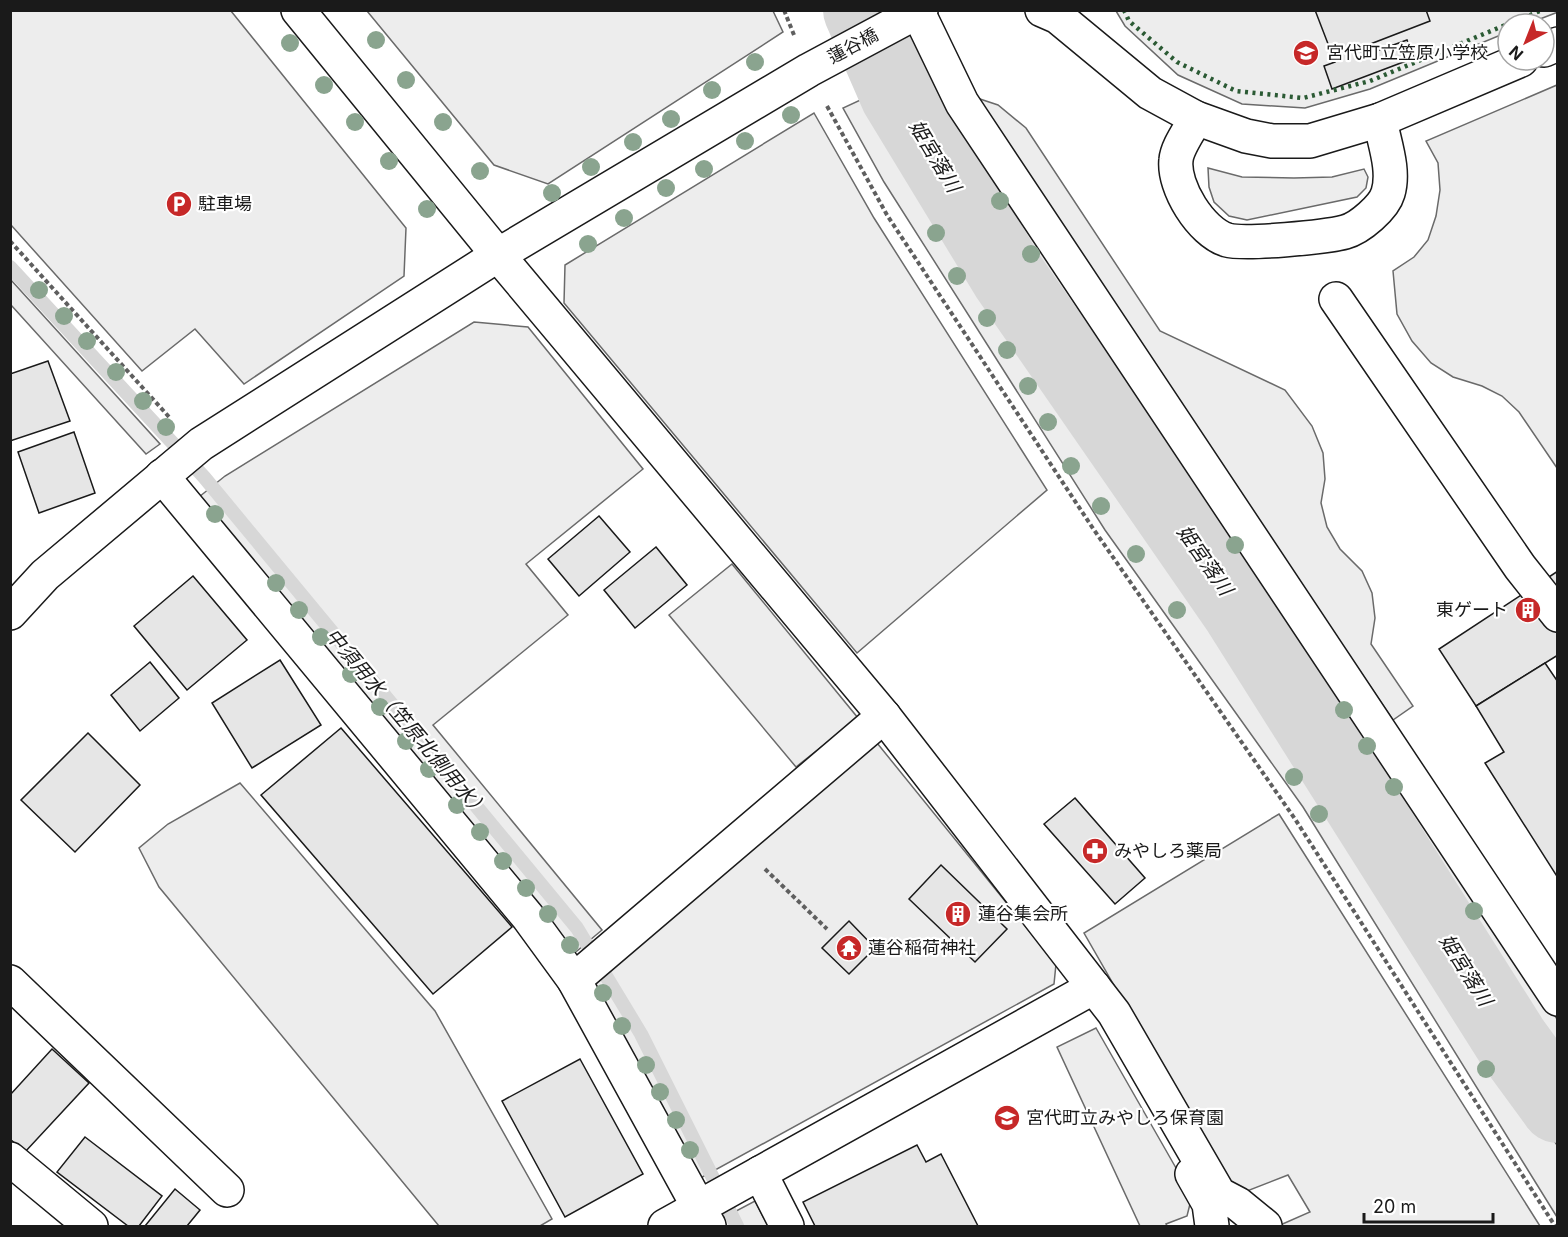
<svg xmlns="http://www.w3.org/2000/svg" width="1568" height="1237" viewBox="0 0 1568 1237" font-family="Inter,'Noto Sans JP',sans-serif">
  <rect width="100%" height="100%" fill="#fff"/>
  <!-- built -->
  <g fill="#ededed" stroke="#6a6a6a" stroke-width="1.5">
    <polygon points="10,11 231,11 406,228 404,276 244,384 195,329 142,371 11,225"/>
    <polygon points="367,11 773,11 783,32 548,184 494,165"/>
    <polygon points="1116,11 1557,10 1558,12 1527,24 1508,24 1508,32 1370,89 1305,108 1242,104 1178,75 1125,26"/>
    <polygon points="932,68 947,98 1557,1019 1557,1070 1453,891 1281,643 1146,439 1016,256 909,78"/>
    <polygon points="1557,85 1557,468 1519,412 1502,396 1482,386 1453,377 1431,363 1412,341 1397,314 1393,271 1414,257 1428,240 1436,216 1440,190 1438,163 1426,141"/>
    <polygon points="869,96 916,180 1407,927 1557,1145 1557,1217 1303,807 1105,530 884,182 843,108"/>
    <polygon points="971,96 998,105 1026,128 1160,331 1285,390 1312,426 1323,453 1325,479 1321,503 1327,527 1340,549 1362,571 1372,593 1375,618 1371,644 1413,706 1393,720"/>
    <polygon points="814,113 874,218 1047,490 857,653 564,303 565,265"/>
    <polygon points="1208,168 1242,177 1294,178 1332,177 1364,169 1368,177 1366,188 1357,197 1247,220 1229,216 1214,202 1209,187"/>
    <polygon points="11,280 160,444 146,454 11,305"/>
    <polygon points="474,322 528,327 643,469 526,564 568,615 433,725 602,930 571,956 194,501 225,476"/>
    <polygon points="732,564 858,718 796,767 669,615"/>
    <polygon points="873,738 1056,964 1054,984 697,1180 588,982"/>
    <polygon points="240,783 435,1011 552,1219 540,1226 439,1226 159,887 139,848 168,824"/>
    <polygon points="1279,814 1540,1226 1278,1226 1310,1212 1288,1175 1242,1193 1229,1186 1084,933"/>
    <polygon points="1096,1028 1192,1196 1187,1216 1166,1224 1167,1226 1140,1226 1057,1047"/>
    <polygon points="755,1201 768,1226 722,1226 719,1220"/>
  </g>
  <g fill="none" stroke-linecap="round" stroke-linejoin="round">
    <!-- stream -->
    <polyline stroke="#d7d7d7" stroke-width="14" points="10,267 204,477 577,928 641,1034 737,1226"/>
    <!-- river -->
    <polyline stroke="#d7d7d7" stroke-width="76" points="861,10 898,95 1008,276 1238,608 1512,1042 1558,1105"/>
  </g>
  <!-- building -->
  <g fill="#e6e6e6" stroke="#1a1a1a" stroke-width="1.5">
    <polygon points="1315,10 1426,10 1430,21 1360,48 1363,56 1407,40 1414,58 1332,89 1324,66 1335,62"/>
    <polygon points="48,361 70,421 10,441 10,374"/>
    <polygon points="74,432 95,493 39,513 18,452"/>
    <polygon points="599,516 630,552 579,596 548,559"/>
    <polygon points="656,547 687,585 635,628 604,590"/>
    <polygon points="1558,571 1558,655 1476,706 1439,649"/>
    <polygon points="193,576 247,640 187,690 134,626"/>
    <polygon points="280,660 321,725 252,768 212,703"/>
    <polygon points="150,662 179,698 140,731 111,695"/>
    <polygon points="1545,663 1558,682 1558,878 1485,763 1504,752 1476,706"/>
    <polygon points="341,728 512,927 433,994 261,795"/>
    <polygon points="88,733 140,785 75,852 21,800"/>
    <polygon points="1075,798 1145,878 1115,904 1044,824"/>
    <polygon points="941,865 1007,929 975,962 909,899"/>
    <polygon points="849,921 875,948 849,974 822,948"/>
    <polygon points="52,1049 89,1083 25,1152 10,1139 10,1095"/>
    <polygon points="580,1059 643,1174 565,1217 502,1101"/>
    <polygon points="85,1137 162,1196 139,1226 128,1226 57,1172"/>
    <polygon points="917,1145 926,1162 941,1154 978,1226 815,1226 803,1202"/>
    <polygon points="175,1189 200,1210 187,1226 145,1226"/>
  </g>
  <g fill="none" stroke-linecap="round" stroke-linejoin="round">
    <!-- minor casing -->
    <g stroke="#1a1a1a" stroke-width="36">
      <g id="minor">
        <polyline points="298,10 498,255 884,716 1114,1013 1219,1194 1238,1204 1265,1226"/>
        <polyline points="1042,10 1058,17 1150,93 1196,118 1246,136 1272,141 1310,141 1380,120 1521,60"/>
        <polyline points="918,12 962,103 1558,999"/>
        <polyline points="1544,50 1558,44"/>
        <path d="M1196,118C1190,130 1177,147 1176,160C1173,187 1201,232 1227,240C1245,245 1326,237 1345,232C1360,228 1384,207 1388,193C1395,170 1384,142 1380,120"/>
        <polyline points="1336,299 1520,567 1558,615"/>
        <polyline points="162,476 528,917 574,980 709,1226"/>
        <polyline points="10,613 45,575 201,444 498,255 809,70 921,10"/>
        <polyline points="574,980 884,716"/>
        <polyline points="10,982 227,1190"/>
        <polyline points="10,1159 91,1226"/>
        <polyline points="760,1173 787,1226"/>
        <polyline points="1192,1174 1209,1204 1212,1226"/>
        <polyline points="665,1226 1094,987"/>
      </g>
    </g>
    <!-- path -->
    <g stroke="#5f5f5f" stroke-width="4" stroke-dasharray="4.5 3" stroke-linecap="butt">
      <polyline points="784,10 794,35"/>
      <polyline points="827,106 887,215 1092,527 1295,819 1555,1226"/>
      <polyline points="10,241 170,418"/>
      <polyline points="765,869 827,929"/>
    </g>
    <!-- minor -->
    <use href="#minor" stroke="#fff" stroke-width="33"/>
    <!-- hedge -->
    <g stroke="#2b5a34" stroke-width="4.5" stroke-dasharray="3 4.5" stroke-linecap="butt">
      <polyline points="1124,10 1129,21 1177,62 1236,91 1303,98 1370,81 1508,24"/>
      <polyline points="1509,24 1542,10"/>
    </g>
  </g>
  <!-- trees -->
  <g fill="#8aa48f">
    <circle cx="376" cy="40" r="9"/>
    <circle cx="290" cy="43" r="9"/>
    <circle cx="755" cy="62" r="9"/>
    <circle cx="406" cy="80" r="9"/>
    <circle cx="324" cy="85" r="9"/>
    <circle cx="712" cy="90" r="9"/>
    <circle cx="791" cy="115" r="9"/>
    <circle cx="671" cy="119" r="9"/>
    <circle cx="355" cy="122" r="9"/>
    <circle cx="443" cy="122" r="9"/>
    <circle cx="745" cy="141" r="9"/>
    <circle cx="633" cy="142" r="9"/>
    <circle cx="389" cy="161" r="9"/>
    <circle cx="591" cy="167" r="9"/>
    <circle cx="704" cy="169" r="9"/>
    <circle cx="480" cy="171" r="9"/>
    <circle cx="666" cy="188" r="9"/>
    <circle cx="552" cy="193" r="9"/>
    <circle cx="1000" cy="201" r="9"/>
    <circle cx="427" cy="209" r="9"/>
    <circle cx="624" cy="218" r="9"/>
    <circle cx="936" cy="233" r="9"/>
    <circle cx="588" cy="244" r="9"/>
    <circle cx="1031" cy="254" r="9"/>
    <circle cx="957" cy="276" r="9"/>
    <circle cx="39" cy="290" r="9"/>
    <circle cx="64" cy="316" r="9"/>
    <circle cx="987" cy="318" r="9"/>
    <circle cx="87" cy="341" r="9"/>
    <circle cx="1007" cy="350" r="9"/>
    <circle cx="116" cy="372" r="9"/>
    <circle cx="1028" cy="386" r="9"/>
    <circle cx="143" cy="401" r="9"/>
    <circle cx="1048" cy="422" r="9"/>
    <circle cx="166" cy="427" r="9"/>
    <circle cx="1071" cy="466" r="9"/>
    <circle cx="1101" cy="506" r="9"/>
    <circle cx="215" cy="514" r="9"/>
    <circle cx="1235" cy="545" r="9"/>
    <circle cx="1136" cy="554" r="9"/>
    <circle cx="276" cy="583" r="9"/>
    <circle cx="299" cy="610" r="9"/>
    <circle cx="1177" cy="610" r="9"/>
    <circle cx="321" cy="637" r="9"/>
    <circle cx="351" cy="674" r="9"/>
    <circle cx="380" cy="707" r="9"/>
    <circle cx="1344" cy="710" r="9"/>
    <circle cx="406" cy="741" r="9"/>
    <circle cx="1367" cy="746" r="9"/>
    <circle cx="429" cy="769" r="9"/>
    <circle cx="1294" cy="777" r="9"/>
    <circle cx="1394" cy="787" r="9"/>
    <circle cx="457" cy="805" r="9"/>
    <circle cx="1319" cy="814" r="9"/>
    <circle cx="480" cy="832" r="9"/>
    <circle cx="503" cy="861" r="9"/>
    <circle cx="526" cy="888" r="9"/>
    <circle cx="1474" cy="911" r="9"/>
    <circle cx="548" cy="914" r="9"/>
    <circle cx="570" cy="945" r="9"/>
    <circle cx="603" cy="993" r="9"/>
    <circle cx="622" cy="1026" r="9"/>
    <circle cx="646" cy="1065" r="9"/>
    <circle cx="1486" cy="1069" r="9"/>
    <circle cx="660" cy="1092" r="9"/>
    <circle cx="676" cy="1120" r="9"/>
    <circle cx="690" cy="1150" r="9"/>
  </g>
  <!-- icons -->
  <defs>
    <g id="school-disc" transform="scale(1.35)"><circle r="9.5" fill="#c62828" stroke="#fff"/><path d="M0-5L7-2L0 1L-7-2ZM-4 1L0 2.5L4 1V4Q0 6-4 4Z" fill="#fff"/></g>
    <g id="parking-disc" transform="scale(1.35)"><circle r="9.5" fill="#c62828" stroke="#fff"/><path d="M-3.5-5.5H1a3.5 3.5 0 0 1 0 7H-1V5.5H-3.5ZM-1-3.4V-.6H.8a1.4 1.4 0 0 0 0-2.8Z" fill="#fff"/></g>
    <g id="building-disc" transform="scale(1.35)"><circle r="9.5" fill="#c62828" stroke="#fff"/><path d="M-4-6H4V6H1V3H-1V6H-4ZM-2.5-4.3h1.7v1.8h-1.7ZM.8-4.3h1.7v1.8H.8ZM-2.5-1h1.7V.8h-1.7ZM.8-1h1.7V.8H.8Z" fill="#fff"/></g>
    <g id="pharmacy-disc" transform="scale(1.35)"><circle r="9.5" fill="#c62828" stroke="#fff"/><path d="M-2-6h4v4h4v4h-4v4h-4v-4h-4v-4h4Z" fill="#fff"/></g>
    <g id="temple-disc" transform="scale(1.35)"><circle r="9.5" fill="#c62828" stroke="#fff"/><path d="M0-6L5-2H3V0L6.5 2.5H4V6H1.5V3h-3V6H-4V2.5H-6.5L-3 0V-2H-5Z" fill="#fff"/></g>
  </defs>
  <g fill-rule="evenodd">
    <use href="#school-disc" x="1306" y="53"/>
    <use href="#parking-disc" x="179" y="204"/>
    <use href="#building-disc" x="1528" y="610"/>
    <use href="#pharmacy-disc" x="1095" y="851"/>
    <use href="#building-disc" x="958" y="914"/>
    <use href="#temple-disc" x="849" y="948"/>
    <use href="#school-disc" x="1007" y="1118"/>
  </g>
  <g text-anchor="middle" stroke-width="4.5" stroke-linejoin="round" paint-order="stroke">
    <!-- street labels -->
    <g font-size="18" fill="#1a1a1a" stroke="#fff">
      <text transform="translate(853 46) rotate(-28)" y="6">蓮谷橋</text>
    </g>
    <!-- poi labels -->
    <g font-size="18" fill="#1a1a1a" stroke="#fff" text-anchor="start">
      <text x="1326" y="59">宮代町立笠原小学校</text>
      <text x="198" y="210">駐車場</text>
      <text x="1508" y="616" text-anchor="end">東ゲート</text>
      <text x="1114" y="857">みやしろ薬局</text>
      <text x="978" y="920">蓮谷集会所</text>
      <text x="868" y="954">蓮谷稲荷神社</text>
      <text x="1026" y="1124">宮代町立みやしろ保育園</text>
    </g>
    <!-- water labels -->
    <g font-size="20" font-style="italic" fill="#1a1a1a" stroke="#fff">
      <text transform="translate(935 156) rotate(59)" y="7">姫宮落川</text>
      <text transform="translate(1205 560) rotate(55)" y="7">姫宮落川</text>
      <text transform="translate(407 723) rotate(50)" y="7">中須用水（笠原北側用水）</text>
      <text transform="translate(1466 970) rotate(58)" y="7">姫宮落川</text>
    </g>
  </g>
  <!-- border -->
  <rect width="1568" height="1237" fill="none" stroke="#1a1a1a" stroke-width="24"/>
  <!-- north arrow -->
  <g transform="translate(1526 42) rotate(222)"><circle r="28" fill="#ffffff" stroke="#a3a3a3" stroke-width="1.5"/>
  <path d="M0-4.5L10 22L0 15L-10 22Z" fill="#c62828"/>
  <text y="-9" font-size="16" font-weight="bold" text-anchor="middle" fill="#1a1a1a">N</text>
  </g>
  <!-- scale -->
  <path d="M1364 1213v9h129v-9" fill="none" stroke="#1a1a1a" stroke-width="3"/>
  <text x="1373" y="1213" font-size="18" fill="#1a1a1a" stroke="#ffffff" stroke-width="4.5" paint-order="stroke">20 m</text>
</svg>
